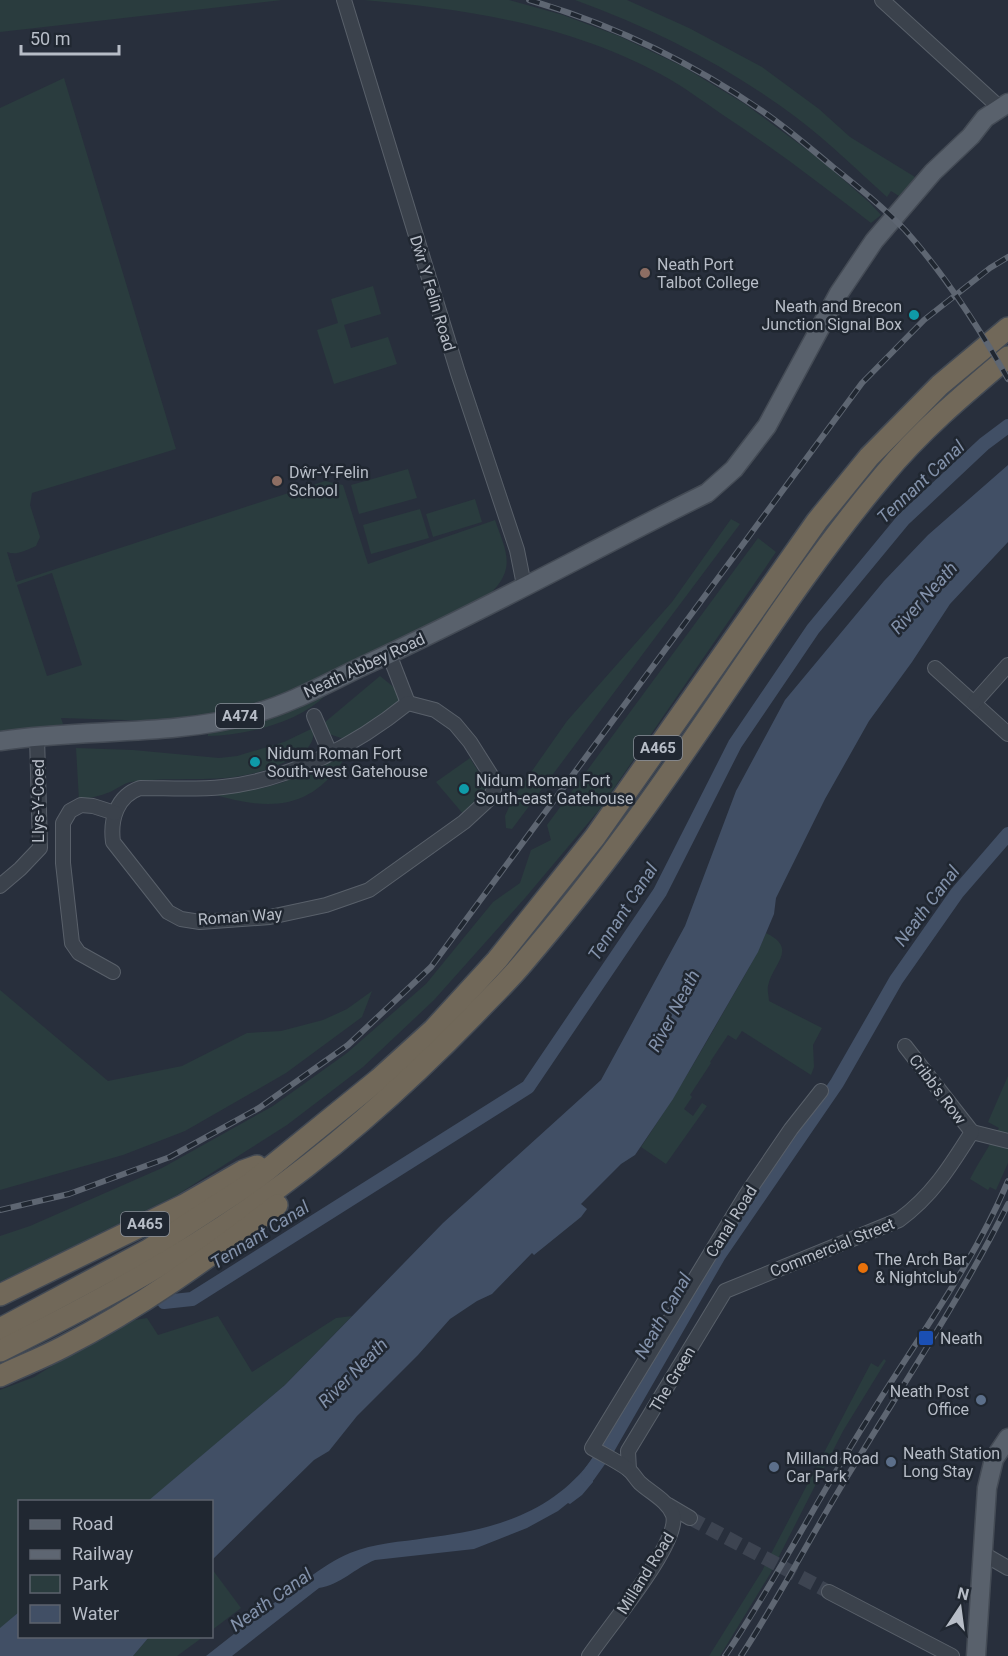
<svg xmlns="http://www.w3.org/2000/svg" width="1008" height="1656" viewBox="0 0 1008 1656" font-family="Roboto,sans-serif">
  <rect width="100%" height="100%" fill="#282f3c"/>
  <!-- green -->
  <g fill="#2a3c3e" fill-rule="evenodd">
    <polygon points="0,0 282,0 0,32"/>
    <path d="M364,0H509L563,15L619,36L682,66L745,104L821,160L870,203L881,215L871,223C822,185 772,147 720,113C704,102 688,90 671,80C577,26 469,9 364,0Z"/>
    <path d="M575,0H627L689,28L762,67L819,109L850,137L915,177L911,185L899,196L891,191L887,197C857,170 829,142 797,118C729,67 655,29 575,0Z"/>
    <path d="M64,78L176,449L32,493L30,505L40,537L36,546C26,550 17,556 7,552L16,582L325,481L343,485L368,564L495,520C506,552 517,568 489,595L320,677L266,701L219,714L156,721L61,718L63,724L0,735V108ZM52,573L82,665L47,676L17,585Z"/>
    <polygon points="373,286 381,314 344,325 351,348 388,337 397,364 334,384 317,330 338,323 331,299"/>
    <polygon points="408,469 417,498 359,514 351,485"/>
    <polygon points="475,499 482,522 433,537 426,514"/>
    <polygon points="420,509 429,538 371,554 363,525"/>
    <polygon points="731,519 740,524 512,829 506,828 505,816 513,798 567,721 672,602"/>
    <polygon points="758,538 776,552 599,810 525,898 434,1000 363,1067 287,1125 177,1195 0,1282 0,1236 30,1226 162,1168 273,1106 347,1053 426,984 493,902 520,883 531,850 551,840 547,825"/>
    <polygon points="380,676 396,689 399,701 394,708 347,737 341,738 326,733 324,723"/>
    <path d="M326,695C298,723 247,735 208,736V733L256,721Z"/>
    <path d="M311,729L314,731C313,748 303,753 289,760C233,789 189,774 131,782C124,783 117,789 110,792C100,796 90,798 79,800L76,748L133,750L219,758L237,756L284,742Z"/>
    <path d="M352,746C317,809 276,813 212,794L263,788L284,782Z"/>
    <polygon points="470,758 487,786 482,799 464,815 436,782"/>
    <path d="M766,933C799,949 772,964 768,986C767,991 769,997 769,1001L822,1028L813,1045L814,1067L811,1075L742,1031L736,1040L728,1035L710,1062L711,1063L690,1095L692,1097L684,1109L693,1116L702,1103L707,1106L666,1164L641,1147C672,1101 700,1054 727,1006C741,982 755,959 766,933Z"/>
    <polygon points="0,990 108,1081 182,1066 247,1033 281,1031 323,1020 347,1009 372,991 362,1017 286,1073 185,1131 123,1155 0,1190"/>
    <path d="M1008,1076V1163L996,1190L990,1187L988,1190L970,1179C979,1161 990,1146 999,1128L988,1122Z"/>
    <polygon points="218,1316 252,1372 336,1318 352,1316 285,1385 149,1501 20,1502 19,1612 0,1629 0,1390 34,1377 123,1322 147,1318 158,1335"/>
    <polygon points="884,1359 886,1361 843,1431 770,1574 720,1656 709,1656 762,1571 871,1363 878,1367"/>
    <polygon points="212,1569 241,1608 212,1630"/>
    <polygon points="149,1637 203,1637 177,1656 133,1656"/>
  </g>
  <!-- water -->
  <g fill="#414f65">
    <polygon points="1008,465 1008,542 950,604 912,662 869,721 825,799 776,898 774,914 758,952 673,1099 635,1155 621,1164 581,1204 587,1209 581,1217 534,1255 532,1253 492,1294 477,1301 450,1319 418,1355 357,1416 329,1451 314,1460 212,1560 212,1502 148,1501 285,1385 443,1223 601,1080 685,926 736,791 785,700 884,581 928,535"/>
    <path d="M593,1458L603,1465L593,1477V1482L582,1495L570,1504L568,1503L558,1511L527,1528L474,1549L375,1560C355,1568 340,1585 319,1588L232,1656H206C240,1630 272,1603 307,1579C321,1569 335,1559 350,1553C374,1543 401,1542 426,1538C492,1530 552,1514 593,1458Z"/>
    <polygon points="19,1612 20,1636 149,1637 133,1656 0,1656 0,1628"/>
  </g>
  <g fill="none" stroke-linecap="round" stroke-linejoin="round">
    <!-- canal -->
    <g stroke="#414f65" stroke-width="14">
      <polyline points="164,1302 192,1299 528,1087 660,892 735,744 813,629 903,520 984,444 1008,426"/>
      <polyline points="588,1476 608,1448 719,1255 837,1083 896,980 957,893 1008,834"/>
    </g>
    <!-- minor-tunnel -->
    <polyline stroke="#3d4451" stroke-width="14" stroke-dasharray="14 7" stroke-linecap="butt" points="690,1518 829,1592"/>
    <!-- minor casing -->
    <g stroke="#59606a" stroke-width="16">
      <g id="minor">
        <polyline points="344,0 458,373 517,550 524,585"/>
        <polyline points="882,0 999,107"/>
        <polyline points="389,654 408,703"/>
        <polyline points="935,668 1008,734"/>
        <path d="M408,703L435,710L455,724L470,742L494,780V789L490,798L464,822L369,890L326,905L270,917L200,922L181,919L168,912L113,842C110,819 117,796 140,788C167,788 196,790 223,787C290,780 356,745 408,703Z"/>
        <polyline points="974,703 1008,665"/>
        <polyline points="314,716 330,753"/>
        <polyline points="0,886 20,869 40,848 37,736"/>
        <polyline points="113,972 79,953 72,943 63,863 63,823 70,811 81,805 93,806 115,813"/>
        <polyline points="905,1046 972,1132"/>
        <polyline points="972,1132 1008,1141"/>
        <path d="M629,1470L628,1451L725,1291L899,1220C932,1196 950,1167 972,1132"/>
        <polyline points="668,1505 690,1518"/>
        <polyline points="982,1553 1008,1568"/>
        <polyline points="829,1592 952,1656"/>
        <path d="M589,1656C606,1630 681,1542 673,1515C668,1501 651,1493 640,1483C636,1479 633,1473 628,1469C617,1461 604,1455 592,1448L746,1195L791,1129L821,1091"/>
      </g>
    </g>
    <!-- major casing -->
    <g stroke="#444b55" stroke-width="21">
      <g id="major">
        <path d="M0,741C84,728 170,737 253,714C296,702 334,679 374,661C487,609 596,548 707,493L734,469L767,426L839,293L874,241L933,172L971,136L985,118L1008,103"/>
        <polyline points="976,1656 987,1488 994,1459 1008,1438"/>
      </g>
    </g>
    <!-- highway casing -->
    <g stroke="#434a54" stroke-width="24">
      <g id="highway">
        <polyline points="0,1295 184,1205 243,1171 257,1166"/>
        <polyline points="0,1329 148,1250 251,1183 379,1079 433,1030 497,960 595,837 817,521 869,457 940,385 1008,328"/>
        <path d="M0,1351C86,1308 171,1263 250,1208C331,1152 405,1086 474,1015C490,998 508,981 523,963C557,923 591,881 622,839C712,720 787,590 883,476C920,431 964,394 1008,357"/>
        <path d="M0,1376C21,1366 42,1358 63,1347C139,1308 209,1258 277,1205"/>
      </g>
    </g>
    <!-- minor -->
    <use href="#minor" stroke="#3b424c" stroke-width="14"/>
    <!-- major -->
    <use href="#major" stroke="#59616c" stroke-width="18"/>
    <!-- highway -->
    <use href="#highway" stroke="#716859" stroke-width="21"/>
    <!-- rail casing -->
    <g stroke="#5e6672" stroke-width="6">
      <g id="rail">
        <path d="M529,0C611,24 691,62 762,111C787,128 810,148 833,167C858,187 883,207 905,230C946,276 978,326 1008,379"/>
        <polyline points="0,1210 69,1194 170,1157 259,1108 348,1045 431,967 862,383 924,320 990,268 1008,257"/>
        <path d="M725,1656C777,1579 819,1496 869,1417C916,1340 973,1265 1008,1181"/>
        <path d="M741,1656C781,1595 814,1530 853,1467C906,1380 962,1296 1008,1204"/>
      </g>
    </g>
    <!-- rail -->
    <use href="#rail" stroke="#202731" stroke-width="4" stroke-dasharray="11" stroke-linecap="butt"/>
  </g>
  <!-- markers -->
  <g fill="#8d6e63" stroke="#202731" stroke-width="2">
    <circle cx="645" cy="273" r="6"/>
    <circle cx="277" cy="481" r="6"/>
  </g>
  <g fill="#0f9aa8" stroke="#202731" stroke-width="2">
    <circle cx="914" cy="315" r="6"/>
    <circle cx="255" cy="762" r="6"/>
    <circle cx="464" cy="789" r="6"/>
  </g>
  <circle fill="#e8710a" stroke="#202731" stroke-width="2" cx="863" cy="1268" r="6"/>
  <rect fill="#1a4fb4" stroke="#202731" stroke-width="2" x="918" y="1330" width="16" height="16" rx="3"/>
  <g fill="#5c6f8a" stroke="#202731" stroke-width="2">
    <circle cx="981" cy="1400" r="6"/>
    <circle cx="891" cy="1462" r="6"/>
    <circle cx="774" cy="1467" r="6"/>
  </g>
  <g text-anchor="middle" stroke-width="5" stroke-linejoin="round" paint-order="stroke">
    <!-- shield labels -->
    <g fill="#202731" stroke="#8a909a" stroke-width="1.5">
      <rect x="216" y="704" width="48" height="24" rx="4.5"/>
      <rect x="634" y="736" width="48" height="24" rx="4.5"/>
      <rect x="121" y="1212" width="48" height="24" rx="4.5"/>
    </g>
    <g font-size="15" font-weight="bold" fill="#b7bdc7">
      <text x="240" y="721">A474</text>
      <text x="658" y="753">A465</text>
      <text x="145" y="1229">A465</text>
    </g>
    <!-- poi labels -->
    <g font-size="16" fill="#b7bdc7" stroke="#202731" text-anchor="start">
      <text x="657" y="270">Neath Port<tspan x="657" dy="18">Talbot College</tspan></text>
      <text x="902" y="312" text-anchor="end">Neath and Brecon<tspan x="902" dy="18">Junction Signal Box</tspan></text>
      <text x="289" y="478">Dŵr-Y-Felin<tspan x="289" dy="18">School</tspan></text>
      <text x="267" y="759">Nidum Roman Fort<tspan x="267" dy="18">South-west Gatehouse</tspan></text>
      <text x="476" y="786">Nidum Roman Fort<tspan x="476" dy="18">South-east Gatehouse</tspan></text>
      <text x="875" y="1265">The Arch Bar<tspan x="875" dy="18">&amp; Nightclub</tspan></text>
      <text x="940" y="1344">Neath</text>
      <text x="969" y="1397" text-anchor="end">Neath Post<tspan x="969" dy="18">Office</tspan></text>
      <text x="903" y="1459">Neath Station<tspan x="903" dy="18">Long Stay</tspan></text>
      <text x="786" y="1464">Milland Road<tspan x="786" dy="18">Car Park</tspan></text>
    </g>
    <!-- street labels -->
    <g font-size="16" fill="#b7bdc7" stroke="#202731">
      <text transform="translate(433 293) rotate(73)" y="6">Dŵr Y Felin Road</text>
      <text transform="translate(364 665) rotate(-25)" y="6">Neath Abbey Road</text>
      <text transform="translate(38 801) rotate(-90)" y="6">Llys-Y-Coed</text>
      <text transform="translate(240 916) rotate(-4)" y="6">Roman Way</text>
      <text transform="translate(938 1089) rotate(53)" y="6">Cribb's Row</text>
      <text transform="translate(731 1221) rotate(-58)" y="6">Canal Road</text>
      <text transform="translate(832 1247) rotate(-22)" y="6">Commercial Street</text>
      <text transform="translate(672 1379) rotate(-59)" y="6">The Green</text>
      <text transform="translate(645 1573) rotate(-58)" y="6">Milland Road</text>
    </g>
    <!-- water labels -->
    <g font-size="18" font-style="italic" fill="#8392ab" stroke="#202731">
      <text transform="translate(921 482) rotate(-43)" y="6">Tennant Canal</text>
      <text transform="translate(924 598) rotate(-48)" y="6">River Neath</text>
      <text transform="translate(927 906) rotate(-53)" y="6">Neath Canal</text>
      <text transform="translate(623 912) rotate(-57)" y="6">Tennant Canal</text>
      <text transform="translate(674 1011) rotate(-62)" y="6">River Neath</text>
      <text transform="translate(260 1235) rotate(-32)" y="6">Tennant Canal</text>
      <text transform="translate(663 1316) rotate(-60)" y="6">Neath Canal</text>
      <text transform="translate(353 1373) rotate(-45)" y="6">River Neath</text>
      <text transform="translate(271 1600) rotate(-35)" y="6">Neath Canal</text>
    </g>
  </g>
  <!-- legend -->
  <rect x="18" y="1500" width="195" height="138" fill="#202731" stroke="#5c636d" stroke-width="1.5"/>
  <rect x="30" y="1520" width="30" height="9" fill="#59616c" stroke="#5c636d" stroke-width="1.5"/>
  <text x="72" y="1530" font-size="18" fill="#b7bdc7">Road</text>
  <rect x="30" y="1550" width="30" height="9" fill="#5e6672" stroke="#5c636d" stroke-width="1.5"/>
  <text x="72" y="1560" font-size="18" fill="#b7bdc7">Railway</text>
  <rect x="30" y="1575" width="30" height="18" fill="#2a3c3e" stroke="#5c636d" stroke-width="1.5"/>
  <text x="72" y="1590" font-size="18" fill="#b7bdc7">Park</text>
  <rect x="30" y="1605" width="30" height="18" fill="#414f65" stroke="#5c636d" stroke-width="1.5"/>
  <text x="72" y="1620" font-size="18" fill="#b7bdc7">Water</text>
  <!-- north arrow -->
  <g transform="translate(960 1608) rotate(13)" stroke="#202731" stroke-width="4.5" paint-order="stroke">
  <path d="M0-4.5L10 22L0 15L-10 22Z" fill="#b7bdc7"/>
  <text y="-9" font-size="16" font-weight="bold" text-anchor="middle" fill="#b7bdc7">N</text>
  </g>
  <!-- scale -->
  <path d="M21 45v9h98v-9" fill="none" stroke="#b7bdc7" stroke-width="3"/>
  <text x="30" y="45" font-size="18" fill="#b7bdc7" stroke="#202731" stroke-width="4.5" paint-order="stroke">50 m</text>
</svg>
